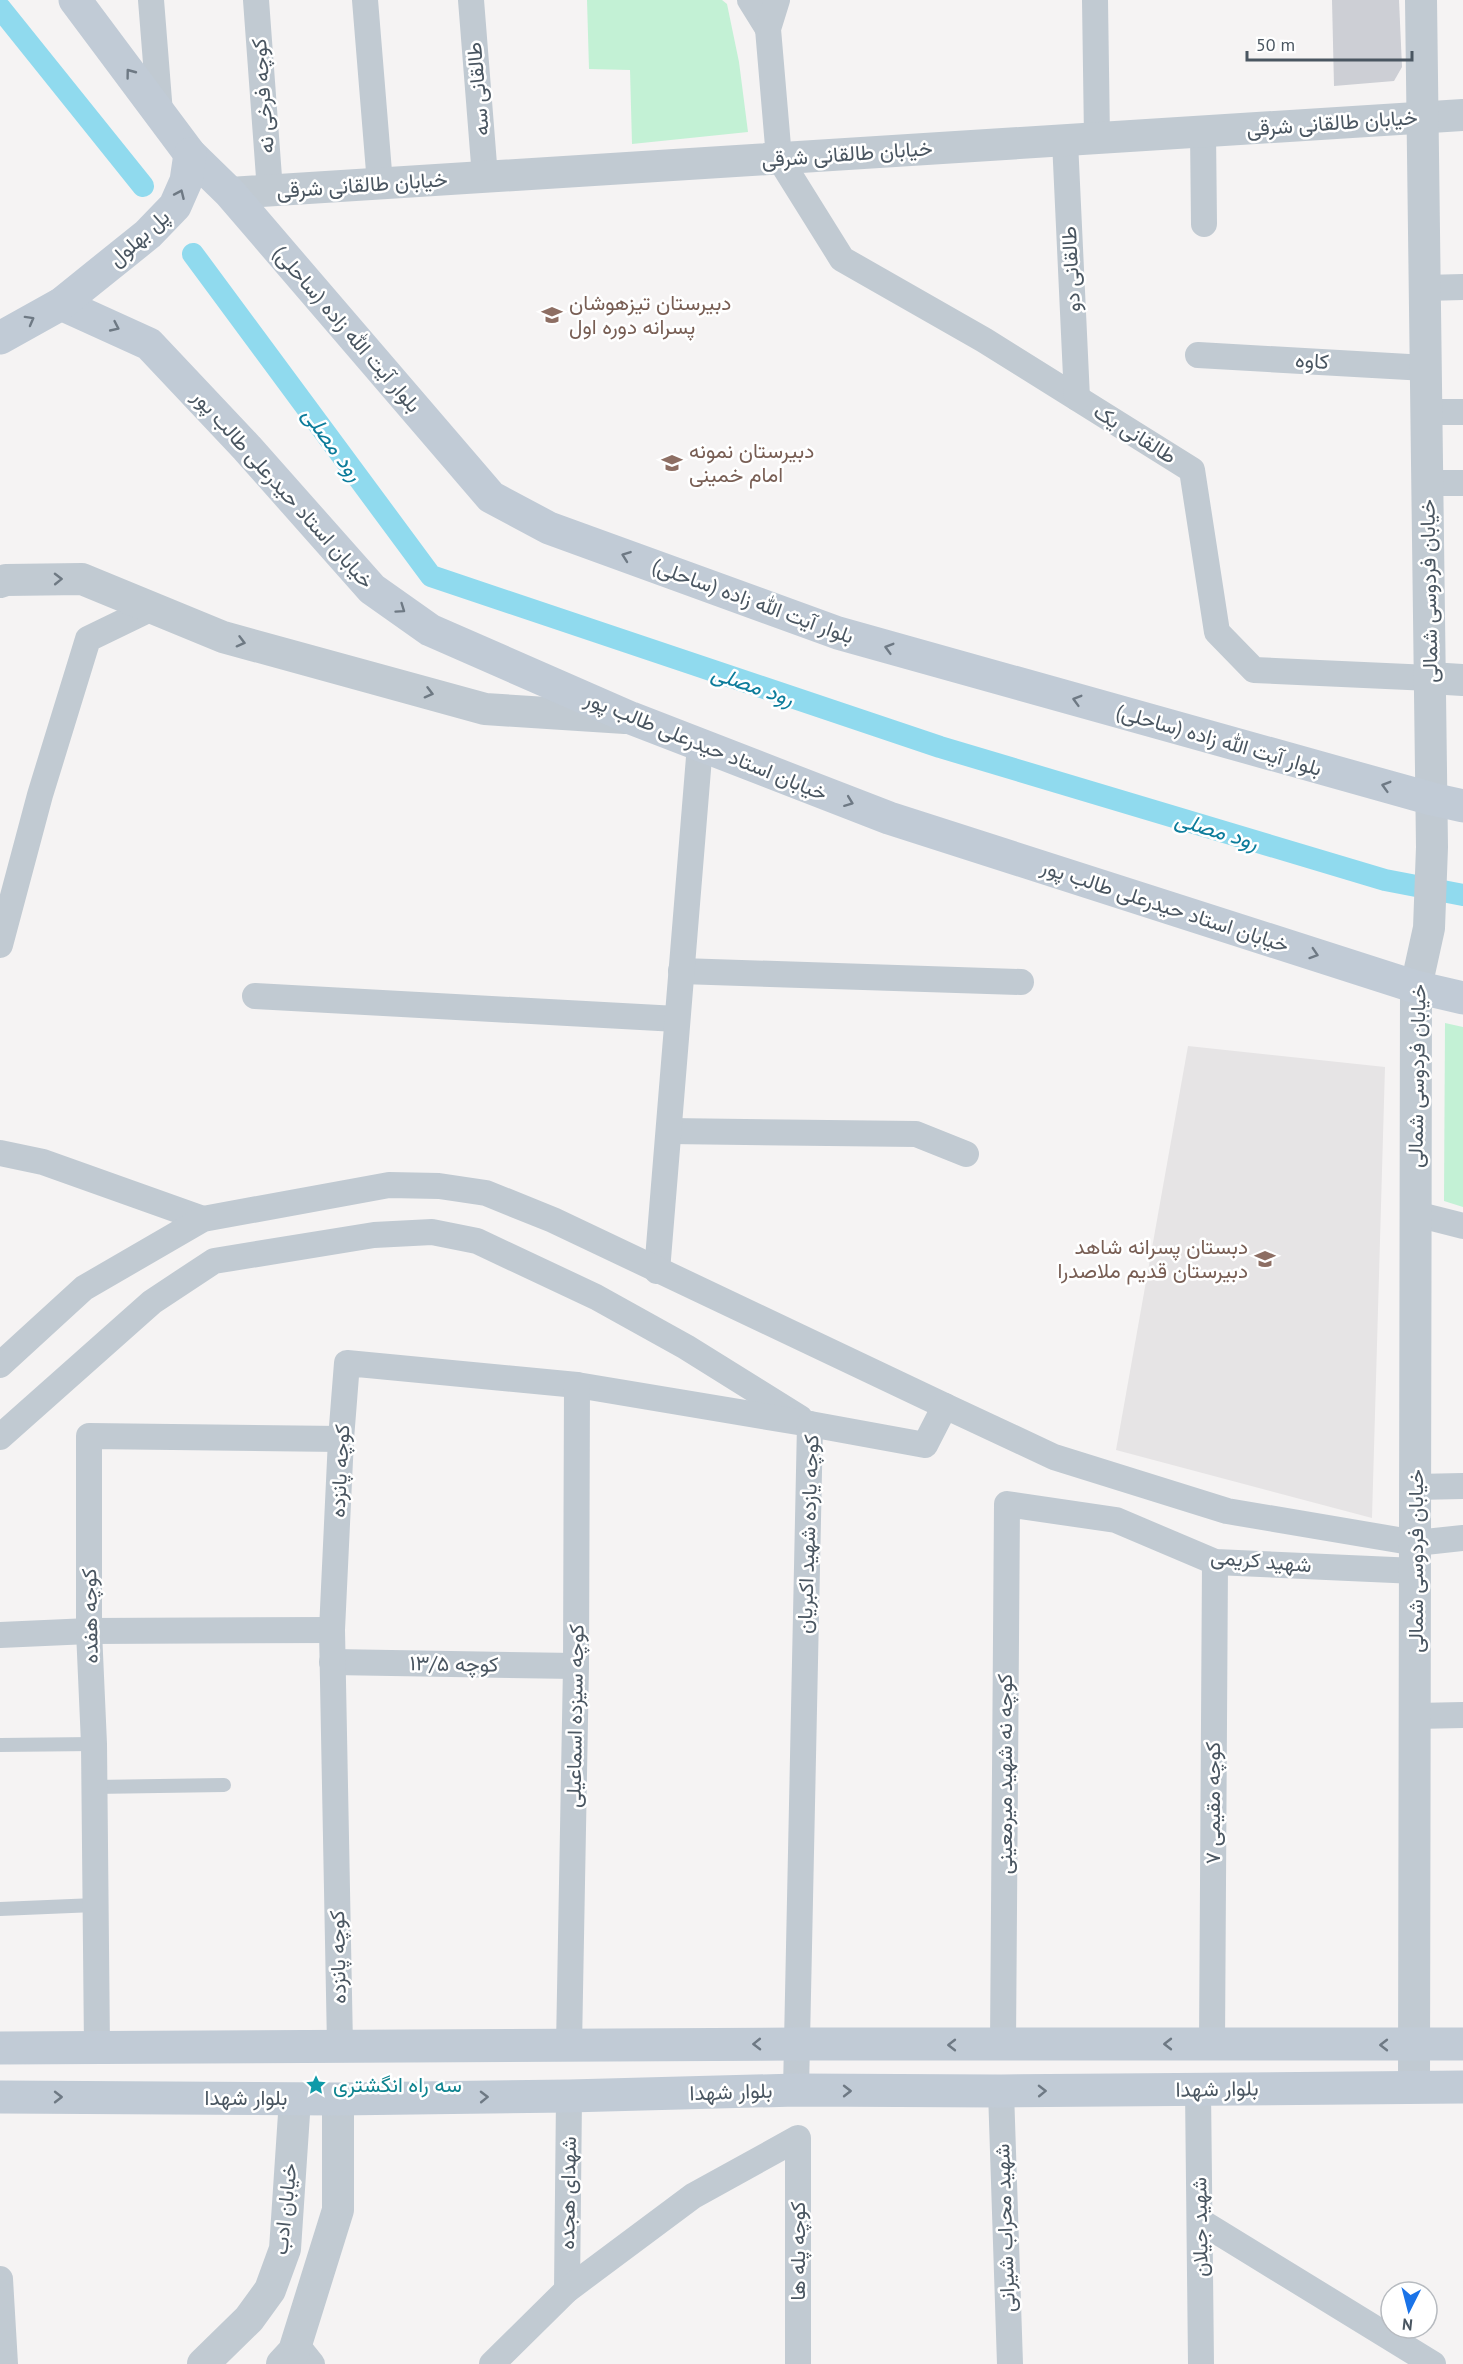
<svg xmlns="http://www.w3.org/2000/svg" width="1463" height="2364" viewBox="0 0 1463 2364" font-family="'PT Sans',Vazirmatn,sans-serif">
  <rect width="100%" height="100%" fill="#f5f3f3"/>
  <!-- education -->
  <polygon fill="#e6e4e5" points="1188,1046 1385,1067 1372,1518 1116,1450"/>
  <!-- green -->
  <g fill="#c3f1d5">
    <polygon points="587,0 722,0 727,4 739,62 748,132 632,144 630,70 589,69"/>
    <polygon points="1445,1023 1463,1027 1463,1207 1444,1201"/>
  </g>
  <g fill="none" stroke-linecap="round" stroke-linejoin="round">
    <!-- canal -->
    <g stroke="#90daee" stroke-width="22">
      <polyline points="0,8 143,186"/>
      <polyline points="193,254 431,576 940,747 1385,880 1463,895"/>
    </g>
  </g>
  <!-- building -->
  <polygon fill="#cdcfd5" points="1332,0 1399,0 1402,67 1394,81 1334,86"/>
  <g fill="none" stroke-linecap="round" stroke-linejoin="round">
    <!-- service -->
    <g stroke="#c1cad2" stroke-width="14">
      <polyline points="0,1745 94,1744"/>
      <polyline points="94,1787 224,1785"/>
      <polyline points="0,1909 95,1905"/>
    </g>
    <!-- minor -->
    <g stroke="#c1cad2" stroke-width="26">
      <polyline points="151,0 160,113"/>
      <polyline points="256,0 270,191"/>
      <polyline points="365,0 380,184"/>
      <polyline points="471,0 485,177"/>
      <polyline points="750,0 768,29"/>
      <polyline points="777,0 768,29 779,158 842,259 984,340 1192,470 1217,632 1254,670 1430,678"/>
      <polyline points="1095,0 1097,138"/>
      <polyline points="1203,132 1204,224"/>
      <polyline points="1065,141 1077,398"/>
      <polyline points="1425,288 1463,287"/>
      <polyline points="1198,355 1426,368"/>
      <polyline points="1426,412 1463,412"/>
      <polyline points="1427,483 1463,483"/>
      <polyline points="0,945 40,795 88,639 152,608"/>
      <polyline points="681,971 1021,982"/>
      <polyline points="255,996 677,1019"/>
      <polyline points="669,1131 916,1134 966,1154"/>
      <polyline points="0,1153 43,1162 203,1219"/>
      <polyline points="1416,1214 1463,1226"/>
      <polyline points="657,1271 700,745"/>
      <polyline points="0,1365 84,1288 203,1219 389,1185 439,1186 486,1193 553,1220 945,1406"/>
      <polyline points="0,1437 152,1302 214,1261 374,1235 432,1232 477,1241 596,1297 686,1347 800,1418"/>
      <polyline points="1416,1487 1463,1486"/>
      <polyline points="0,1635 89,1631 332,1630"/>
      <polyline points="332,1662 576,1666"/>
      <polyline points="1416,1716 1463,1715"/>
      <polyline points="1212,2044 1215,1562"/>
      <polyline points="1003,2045 1007,1504 1116,1520 1215,1562 1416,1571"/>
      <polyline points="340,2046 332,1630 341,1439 347,1363 577,1385 810,1424"/>
      <polyline points="569,2046 576,1666 577,1385"/>
      <polyline points="97,2048 94,1744 89,1631 89,1436 341,1439"/>
      <polyline points="796,2090 810,1424 925,1445 945,1406 1054,1457 1227,1511 1416,1543 1463,1538"/>
      <polyline points="1198,2090 1201,2364"/>
      <polyline points="1001,2091 1010,2364"/>
      <polyline points="1200,2221 1433,2364"/>
      <polyline points="0,2279 5,2364"/>
      <polyline points="567,2290 569,2096"/>
      <polyline points="296,2344 312,2364"/>
      <polyline points="492,2364 567,2290 693,2196 798,2138 798,2364"/>
    </g>
    <!-- tertiary -->
    <g stroke="#c1cad2" stroke-width="32">
      <polyline points="230,193 1463,115"/>
      <polyline points="0,582 6,580 82,579 223,637 485,709 625,718"/>
      <polyline points="1430,678 1463,680"/>
      <polyline points="1414,2087 1416,987 1429,928 1432,847 1421,0"/>
      <polyline points="203,2364 249,2319 270,2290 285,2249 295,2099"/>
      <polyline points="282,2364 294,2351 338,2210 338,2099"/>
    </g>
    <!-- secondary -->
    <g stroke="#c1cbd6" stroke-width="33">
      <polyline points="75,0 190,154 230,193 491,497 549,528 838,633 1432,799 1463,806"/>
      <polyline points="61,304 149,344 247,448 372,589 430,630 631,718 889,818 1416,987 1463,998"/>
      <polyline points="0,338 61,304 148,234 175,206 186,181 190,154"/>
      <polyline points="0,2048 796,2044 1463,2044"/>
      <polyline points="0,2097 338,2099 569,2096 796,2090 1001,2091 1463,2087"/>
    </g>
  </g>
  <!-- one-way arrows -->
  <defs><path id="oneway-chevron" d="M-2-3.5L2.5 0L-2 3.5" fill="none" stroke-width="1.6" stroke-linecap="round" stroke-linejoin="round" transform="scale(1.5)"/></defs>
  <g stroke="#6e7984">
    <use href="#oneway-chevron" transform="translate(130 73) rotate(-127)"/>
    <use href="#oneway-chevron" transform="translate(180 194) rotate(-66)"/>
    <use href="#oneway-chevron" transform="translate(30 320) rotate(-29)"/>
    <use href="#oneway-chevron" transform="translate(115 327) rotate(25)"/>
    <use href="#oneway-chevron" transform="translate(626 556) rotate(-160)"/>
    <use href="#oneway-chevron" transform="translate(401 609) rotate(35)"/>
    <use href="#oneway-chevron" transform="translate(889 648) rotate(-164)"/>
    <use href="#oneway-chevron" transform="translate(1077 700) rotate(-164)"/>
    <use href="#oneway-chevron" transform="translate(1386 786) rotate(-164)"/>
    <use href="#oneway-chevron" transform="translate(849 802) rotate(21)"/>
    <use href="#oneway-chevron" transform="translate(1314 954) rotate(18)"/>
    <use href="#oneway-chevron" transform="translate(757 2044) rotate(179)"/>
    <use href="#oneway-chevron" transform="translate(1168 2044) rotate(-180)"/>
    <use href="#oneway-chevron" transform="translate(952 2045) rotate(-180)"/>
    <use href="#oneway-chevron" transform="translate(1384 2045) rotate(-180)"/>
    <use href="#oneway-chevron" transform="translate(847 2091)"/>
    <use href="#oneway-chevron" transform="translate(1042 2091) rotate(-1)"/>
    <use href="#oneway-chevron" transform="translate(58 2097)"/>
    <use href="#oneway-chevron" transform="translate(484 2097) rotate(-1)"/>
  </g>
  <g stroke="#6e7983">
    <use href="#oneway-chevron" transform="translate(58 579) rotate(-1)"/>
    <use href="#oneway-chevron" transform="translate(241 642) rotate(15)"/>
    <use href="#oneway-chevron" transform="translate(429 693) rotate(15)"/>
  </g>
  <!-- icons -->
  <defs>
    <g id="school-bare" transform="scale(1.62)"><path d="M0-5L7-2L0 1L-7-2ZM-4 1L0 2.5L4 1V4Q0 6-4 4Z" fill="#8d6e63" stroke="#fff" stroke-width="2.5" paint-order="stroke"/></g>
    <g id="sight-bare" transform="scale(1.62)"><path d="M0-6L1.8-2.2L6-1.7L2.9 1.2L3.7 5.4L0 3.3L-3.7 5.4L-2.9 1.2L-6-1.7L-1.8-2.2Z" fill="#0f9aa8" stroke="#fff" stroke-width="2.5" paint-order="stroke"/></g>
  </defs>
  <g fill-rule="evenodd">
    <use href="#school-bare" x="552" y="315"/>
    <use href="#school-bare" x="672" y="463"/>
    <use href="#school-bare" x="1265" y="1259"/>
    <use href="#sight-bare" x="316" y="2085"/>
  </g>
  <g text-anchor="middle" stroke-width="5" stroke-linejoin="round" paint-order="stroke">
    <!-- street labels -->
    <g font-size="21" fill="#4a5661" stroke="#fff">
      <text transform="translate(478 89) rotate(-95)" y="7">طالقانی سه</text>
      <text transform="translate(263 96) rotate(-94)" y="7">کوچه فرخی نه</text>
      <text transform="translate(1332 123) rotate(-4)" y="7">خیابان طالقانی شرقی</text>
      <text transform="translate(847 154) rotate(-4)" y="7">خیابان طالقانی شرقی</text>
      <text transform="translate(362 185) rotate(-4)" y="7">خیابان طالقانی شرقی</text>
      <text transform="translate(139 238) rotate(-42)" y="7">پل بهلول</text>
      <text transform="translate(1071 269) rotate(-93)" y="7">طالقانی دو</text>
      <text transform="translate(347 329) rotate(49)" y="7">بلوار آیت الله زاده (ساحلی)</text>
      <text transform="translate(1312 361) rotate(3)" y="7">کاوه</text>
      <text transform="translate(1135 434) rotate(32)" y="7">طالقانی یک</text>
      <text transform="translate(283 489) rotate(48)" y="7">خیابان استاد حیدرعلی طالب پور</text>
      <text transform="translate(1429 591) rotate(-91)" y="7">خیابان فردوسی شمالی</text>
      <text transform="translate(753 601) rotate(20)" y="7">بلوار آیت الله زاده (ساحلی)</text>
      <text transform="translate(1219 740) rotate(16)" y="7">بلوار آیت الله زاده (ساحلی)</text>
      <text transform="translate(706 746) rotate(22)" y="7">خیابان استاد حیدرعلی طالب پور</text>
      <text transform="translate(1165 906) rotate(18)" y="7">خیابان استاد حیدرعلی طالب پور</text>
      <text transform="translate(1417 1076) rotate(-89)" y="7">خیابان فردوسی شمالی</text>
      <text transform="translate(340 1471) rotate(-87)" y="7">کوچه پانزده</text>
      <text transform="translate(808 1534) rotate(-88)" y="7">کوچه یازده شهید اکبریان</text>
      <text transform="translate(1261 1561) rotate(5)" y="7">شهید کریمی</text>
      <text transform="translate(1416 1561) rotate(-90)" y="7">خیابان فردوسی شمالی</text>
      <text transform="translate(90 1616) rotate(-91)" y="7">کوچه هفده</text>
      <text transform="translate(454 1664) rotate(1)" y="7">کوچه ۱۳/۵</text>
      <text transform="translate(575 1716) rotate(-89)" y="7">کوچه سیزده اسماعیلی</text>
      <text transform="translate(1005 1774) rotate(-90)" y="7">کوچه نه شهید میرمعینی</text>
      <text transform="translate(1213 1803) rotate(-90)" y="7">کوچه مقیمی ۷</text>
      <text transform="translate(338 1957) rotate(-91)" y="7">کوچه پانزده</text>
      <text transform="translate(1217 2089) rotate(-1)" y="7">بلوار شهدا</text>
      <text transform="translate(731 2092) rotate(-2)" y="7">بلوار شهدا</text>
      <text x="246" y="2105">بلوار شهدا</text>
      <text transform="translate(568 2193) rotate(-89)" y="7">شهدای هجده</text>
      <text transform="translate(285 2209) rotate(-84)" y="7">خیابان ادب</text>
      <text transform="translate(1200 2227) rotate(-91)" y="7">شهید جیلان</text>
      <text transform="translate(1005 2228) rotate(-92)" y="7">شهید محراب شیرانی</text>
      <text transform="translate(798 2251) rotate(-90)" y="7">کوچه پله ها</text>
    </g>
    <!-- education labels -->
    <g font-size="21" fill="#785e54" stroke="#fff" text-anchor="start">
      <text x="569" y="310">دبیرستان تیزهوشان<tspan x="569" dy="24">پسرانه دوره اول</tspan></text>
      <text x="689" y="458">دبیرستان نمونه<tspan x="689" dy="24">امام خمینی</tspan></text>
      <text x="1248" y="1254" text-anchor="end">دبستان پسرانه شاهد<tspan x="1248" dy="24">دبیرستان قدیم ملاصدرا</tspan></text>
    </g>
    <!-- culture labels -->
    <g font-size="21" fill="#0d838f" stroke="#fff" text-anchor="start">
      <text x="333" y="2092">سه راه انگشتری</text>
    </g>
    <!-- water labels -->
    <g font-size="22" font-style="italic" fill="#0c7c9b" stroke="#fff">
      <text transform="translate(333 444) rotate(54)" y="8">رود مصلی</text>
      <text transform="translate(753 685) rotate(19)" y="8">رود مصلی</text>
      <text transform="translate(1217 830) rotate(17)" y="8">رود مصلی</text>
    </g>
  </g>
  <!-- north arrow -->
  <g transform="translate(1409 2310) rotate(186)"><circle r="28" fill="#ffffff" stroke="#b7bbc0" stroke-width="1.5"/>
  <path d="M0-4.5L10 22L0 15L-10 22Z" fill="#1a73e8"/>
  <text y="-9" font-size="16" font-weight="bold" text-anchor="middle" fill="#4a5661">N</text>
  </g>
  <!-- scale -->
  <path d="M1247 51v9h165v-9" fill="none" stroke="#4a5661" stroke-width="3"/>
  <text x="1256" y="51" font-size="18" fill="#4a5661" stroke="#ffffff" stroke-width="4.5" paint-order="stroke">50 m</text>
</svg>
